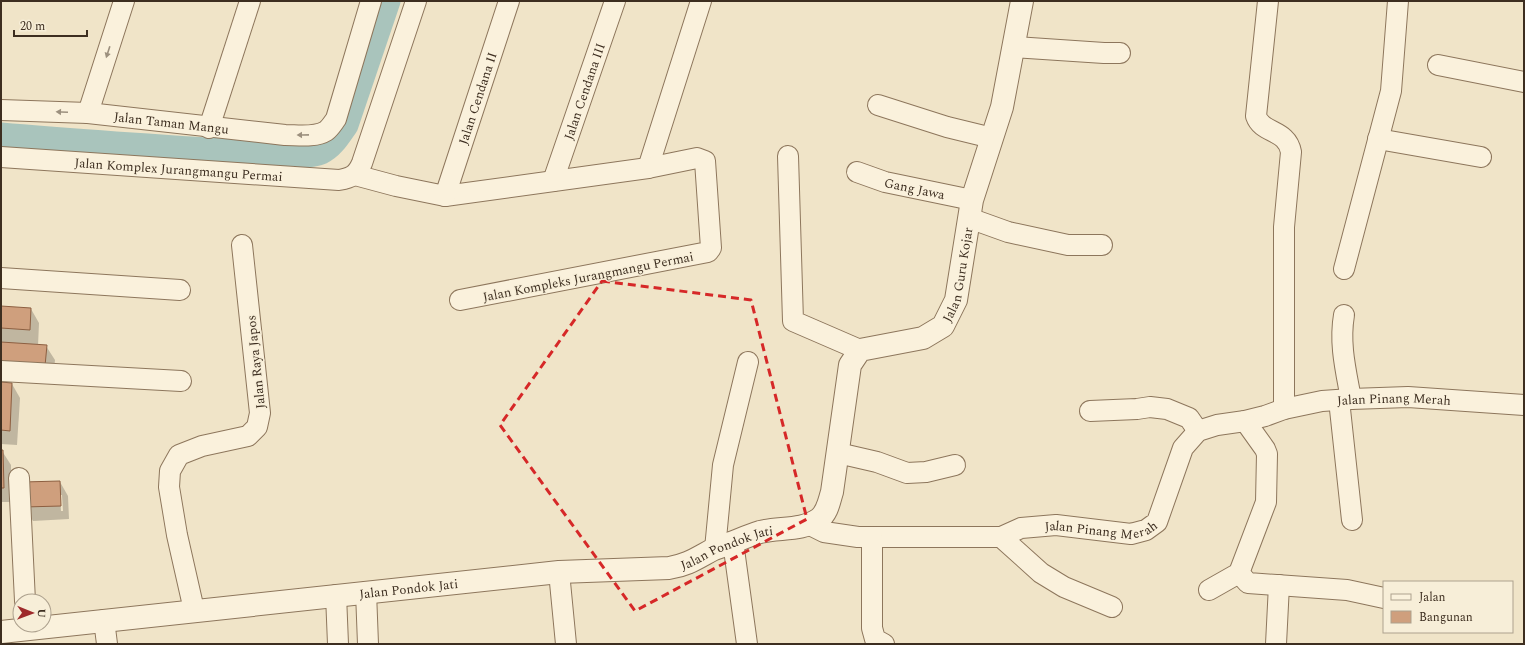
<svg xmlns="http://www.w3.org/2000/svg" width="1525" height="645" viewBox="0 0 1525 645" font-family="Spectral,serif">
  <rect width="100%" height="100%" fill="#f0e4c8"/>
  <!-- shadow -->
  <g fill="#0003" fill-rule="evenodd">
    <polygon points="1,307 31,309 39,323 38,346 46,346 55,360 53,380 1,375"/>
    <polygon points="1,383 12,384 20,398 17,445 1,444"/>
    <polygon points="1,451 2,451 11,465 11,502 1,502"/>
    <path d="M60,482L68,496L69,519L33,521L25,507ZM60,495H62L63,511H61Z"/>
  </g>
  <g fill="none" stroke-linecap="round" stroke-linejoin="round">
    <!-- canal -->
    <path stroke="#a9c4bc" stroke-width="25" d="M1,135C80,142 158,147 237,152C255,153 307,159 321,152C332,147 339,135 346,125L388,1"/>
  </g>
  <!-- building -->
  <g fill="#cf9f7d" stroke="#8d5f41">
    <polygon points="1,306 31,308 30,330 1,328"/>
    <polygon points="1,342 47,345 45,366 1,362"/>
    <polygon points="1,382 12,383 10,431 1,430"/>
    <polygon points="1,450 3,450 4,488 1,488"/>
    <polygon points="60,481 61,506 24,507 23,482"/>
  </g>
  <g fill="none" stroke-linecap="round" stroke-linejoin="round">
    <!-- minor casing -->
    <g stroke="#8d765c" stroke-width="22">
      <g id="minor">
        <path d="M1268,1L1256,116C1262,134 1287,129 1291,152L1284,227V409"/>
        <polyline points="1014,47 1104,53 1120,53"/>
        <polyline points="1438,65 1524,82"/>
        <polyline points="878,105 947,127 992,138"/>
        <path id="s1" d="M1,110L88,113L285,135C297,135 315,138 326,131C330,128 333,123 336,119L371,1"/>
        <polyline points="88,113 124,1"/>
        <polyline points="209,128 250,1"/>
        <polyline points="1378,139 1481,157"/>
        <polyline points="788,156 793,321 860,350"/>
        <path id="s2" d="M1,157L339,180C351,178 357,175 362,163L416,1"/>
        <polyline points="648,168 701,1"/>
        <path id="s3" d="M857,172L885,182L972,200"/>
        <polyline points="355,175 396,186 445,196 648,168 697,158 705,161 711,248 708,252 460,300"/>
        <path id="s4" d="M553,181L615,1"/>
        <path id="s5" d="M445,196L509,1"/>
        <polyline points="969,218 1008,232 1068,245 1102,245"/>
        <polyline points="1344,269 1391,91 1398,1"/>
        <polyline points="1,278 180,290"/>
        <path d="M1344,315C1339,344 1346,371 1351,399"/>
        <polyline points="1,371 181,381"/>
        <polyline points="1339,400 1352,520"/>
        <polyline points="1090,411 1137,409 1150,407 1167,409 1189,418 1198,431"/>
        <polyline points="838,453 877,462 907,473 926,472 955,465"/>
        <polyline points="19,478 25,601"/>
        <path id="s6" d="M808,524L824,532L858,537H1001L1021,528L1056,525L1131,534L1146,530L1157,522L1183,448L1198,431L1217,425L1245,421L1265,416L1284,409L1322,401L1351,399L1408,397L1524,405"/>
        <polyline points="872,537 872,628 875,639 884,644"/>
        <polyline points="1001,537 1041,573 1064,587 1112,607"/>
        <polyline points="733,542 747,644"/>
        <polyline points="715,549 723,465 748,362"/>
        <polyline points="559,572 566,644"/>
        <polyline points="1239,573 1248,583 1347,590 1384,598"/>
        <polyline points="1209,590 1239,573 1266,502 1267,454 1265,449 1245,421"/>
        <polyline points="366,592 368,644"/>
        <polyline points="336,595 338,644"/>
        <polyline points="194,610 177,535 169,487 170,471 179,455 202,446 248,436 257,427 260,413 242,245"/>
        <polyline points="104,620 107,644"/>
        <polyline points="1276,644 1279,585"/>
      </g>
    </g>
    <!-- tertiary casing -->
    <g stroke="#8d765c" stroke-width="24">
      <g id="tertiary">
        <path id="s7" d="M1,632L559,572L669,568C688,565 697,558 714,549C719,547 725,545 731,543C741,539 750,535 760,532C779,527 802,531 819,519C828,512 829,501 832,492L850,365L860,350L923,338L943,326L956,300L972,200L1002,107L1022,1"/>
      </g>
    </g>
    <!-- minor -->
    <use href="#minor" stroke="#faf1dc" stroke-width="20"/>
    <!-- tertiary -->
    <use href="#tertiary" stroke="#faf1dc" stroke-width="22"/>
  </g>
  <!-- one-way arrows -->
  <defs><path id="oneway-solid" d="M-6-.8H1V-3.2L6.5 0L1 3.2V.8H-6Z"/></defs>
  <g fill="#9c907e">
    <use href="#oneway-solid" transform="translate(108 52) rotate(108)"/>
    <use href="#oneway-solid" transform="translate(62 112) rotate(-178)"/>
    <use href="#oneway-solid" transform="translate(303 135) rotate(179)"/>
  </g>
  <!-- marked area -->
  <path fill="none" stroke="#d62828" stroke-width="3" stroke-dasharray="8 5" stroke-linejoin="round" d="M602,281L751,300L807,519L635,611L500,425Z"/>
  <g text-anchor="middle" stroke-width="3" stroke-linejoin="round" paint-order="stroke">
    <!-- street labels -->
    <g font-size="13" fill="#3d2e20" stroke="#f7eed8">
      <text dy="5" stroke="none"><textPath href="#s4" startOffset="95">Jalan Cendana III</textPath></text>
      <text dy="5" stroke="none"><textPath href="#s5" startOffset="103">Jalan Cendana II</textPath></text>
      <text dy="5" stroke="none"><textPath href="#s1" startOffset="171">Jalan Taman Mangu</textPath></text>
      <text dy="5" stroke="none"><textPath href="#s2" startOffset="178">Jalan Komplex Jurangmangu Permai</textPath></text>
      <text dy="5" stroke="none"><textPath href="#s3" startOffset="60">Gang Jawa</textPath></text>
      <text dy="5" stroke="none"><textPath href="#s7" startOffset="1149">Jalan Guru Kojar</textPath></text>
      <text transform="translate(588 276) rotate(-11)" y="5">Jalan Kompleks Jurangmangu Permai</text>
      <text transform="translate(255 362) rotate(-96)" y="5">Jalan Raya Japos</text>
      <text dy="5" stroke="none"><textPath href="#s6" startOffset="658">Jalan Pinang Merah</textPath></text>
      <text dy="5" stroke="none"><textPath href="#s6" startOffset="298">Jalan Pinang Merah</textPath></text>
      <text dy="5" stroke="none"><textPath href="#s7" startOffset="733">Jalan Pondok Jati</textPath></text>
      <text dy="5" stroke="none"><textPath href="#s7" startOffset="410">Jalan Pondok Jati</textPath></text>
    </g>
  </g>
  <!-- border -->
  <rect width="1525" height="645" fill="none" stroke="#3d2e20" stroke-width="4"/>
  <!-- legend -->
  <rect x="1383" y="581" width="130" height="52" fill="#f7eed8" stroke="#ada18e"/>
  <rect x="1391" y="594" width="20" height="6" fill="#faf1dc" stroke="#ada18e"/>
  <text x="1419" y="601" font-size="12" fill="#3d2e20">Jalan</text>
  <rect x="1391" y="611" width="20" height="12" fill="#cf9f7d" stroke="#ada18e"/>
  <text x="1419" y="621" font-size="12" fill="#3d2e20">Bangunan</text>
  <!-- north arrow -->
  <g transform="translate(32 613) rotate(91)"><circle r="19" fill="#f7eed8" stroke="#ada18e"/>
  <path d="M0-3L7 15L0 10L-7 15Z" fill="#9e2a2b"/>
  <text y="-6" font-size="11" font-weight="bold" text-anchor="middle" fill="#3d2e20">U</text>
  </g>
  <!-- scale -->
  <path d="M14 30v6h73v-6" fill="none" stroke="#3d2e20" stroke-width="2"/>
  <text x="20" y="30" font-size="12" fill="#3d2e20" stroke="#f7eed8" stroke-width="3" paint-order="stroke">20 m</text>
</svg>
